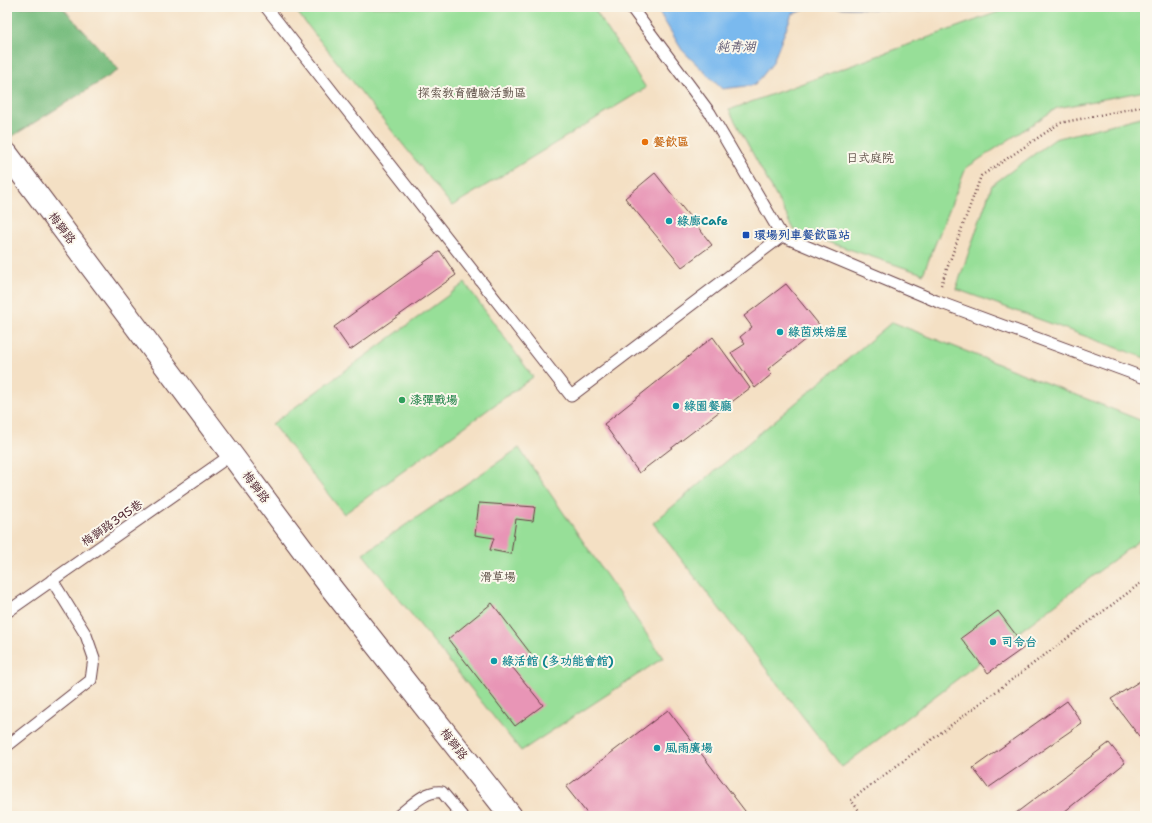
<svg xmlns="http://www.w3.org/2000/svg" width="1152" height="823" viewBox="0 0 1152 823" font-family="'Shantell Sans','LXGW WenKai TC',sans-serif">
  <rect width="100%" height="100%" fill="#fbf7ec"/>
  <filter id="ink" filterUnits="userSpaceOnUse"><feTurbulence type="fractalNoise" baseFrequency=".025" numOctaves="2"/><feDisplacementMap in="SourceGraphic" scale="8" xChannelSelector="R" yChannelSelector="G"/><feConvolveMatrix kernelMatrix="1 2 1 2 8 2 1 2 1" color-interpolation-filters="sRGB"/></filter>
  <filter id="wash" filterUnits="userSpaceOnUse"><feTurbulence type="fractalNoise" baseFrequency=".012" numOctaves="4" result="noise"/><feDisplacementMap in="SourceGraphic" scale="16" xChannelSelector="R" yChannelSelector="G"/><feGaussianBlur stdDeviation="0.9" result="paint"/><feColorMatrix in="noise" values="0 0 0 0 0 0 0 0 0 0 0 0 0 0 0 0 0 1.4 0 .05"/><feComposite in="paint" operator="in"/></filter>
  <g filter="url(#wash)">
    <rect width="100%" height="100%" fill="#f4e0c4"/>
    <!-- green -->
    <g fill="#97df98" stroke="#707f62">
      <polygon points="293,7 593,7 646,88 452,206"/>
      <polygon points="1012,7 1145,7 1145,91 1057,108 966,168 923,274 795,231 729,110"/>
      <polygon points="1145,116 1145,358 956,289 992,185 1055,139"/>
      <polygon points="465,283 533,377 344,514 272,424"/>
      <polygon points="892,322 1145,422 1145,536 842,767 653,523"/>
      <polygon points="519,448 663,658 521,751 363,554"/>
    </g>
    <!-- forest -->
    <polygon fill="#79be80" stroke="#626e56" points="7,7 62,7 119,70 11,137 7,132"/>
    <!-- water -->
    <g fill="#7ab9ee" stroke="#626c8c">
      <polygon points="656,7 814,7 792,14 772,64 755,85 722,89 682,50"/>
      <polygon points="822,7 928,7 920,11"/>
    </g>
    <g id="blocks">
      <!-- building -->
      <g fill="#e895b6">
        <polygon points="655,173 712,245 682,267 625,198"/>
        <polygon points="440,251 456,275 350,350 334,327"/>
        <polygon points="786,284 821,327 768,369 772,374 755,388 731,353 745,344 740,337 752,327 744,316"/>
        <polygon points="713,337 750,388 639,473 604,424"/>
        <polygon points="479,503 535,507 533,521 516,519 511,554 490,550 494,538 475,535"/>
        <polygon points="492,603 531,654 513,668 543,705 515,726 448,639"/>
        <polygon points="998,611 1025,647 988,673 961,638"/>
        <polygon points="1145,678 1145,744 1111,699"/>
        <polygon points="1067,701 1082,723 988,788 973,768"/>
        <polygon points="668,710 748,815 589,816 566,787"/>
        <polygon points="1109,743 1125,763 1059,816 1012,816"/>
      </g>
    </g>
  </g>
  <g filter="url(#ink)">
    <use href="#blocks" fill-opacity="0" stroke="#643c42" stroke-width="1"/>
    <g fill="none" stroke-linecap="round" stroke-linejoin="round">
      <!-- service casing -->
      <g stroke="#643c42" stroke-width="13">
        <g id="service">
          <polyline points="266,7 571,396 782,236 936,301 1145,378"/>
          <polyline points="631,7 710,113 782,236"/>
          <polyline points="7,612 231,455"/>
          <polyline points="7,746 91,680 94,658 86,635 52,580"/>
          <path d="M398,816C411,806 425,790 442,792L462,816"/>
        </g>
      </g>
      <!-- minor casing -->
      <g stroke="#643c42" stroke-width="24">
        <polyline id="minor" points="7,154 332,589 511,816"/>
      </g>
      <!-- path -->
      <g stroke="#643c42" stroke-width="2.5" stroke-dasharray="1 3" stroke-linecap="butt">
        <polyline points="941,285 981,176 1060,123 1145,106"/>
        <polyline points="863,816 851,800 1145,580"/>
      </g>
      <!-- service -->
      <use href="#service" stroke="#fff" stroke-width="11"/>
      <!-- minor -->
      <use href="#minor" stroke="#fff" stroke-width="22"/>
    </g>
  </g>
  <!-- markers -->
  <circle fill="#e8710a" stroke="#fbf7ec" stroke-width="1.5" cx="645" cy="142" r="4"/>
  <g fill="#0f9aa8" stroke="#fbf7ec" stroke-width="1.5">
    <circle cx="669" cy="221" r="4"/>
    <circle cx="780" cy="332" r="4"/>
    <circle cx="676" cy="406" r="4"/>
    <circle cx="993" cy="642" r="4"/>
    <circle cx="494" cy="661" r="4"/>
    <circle cx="657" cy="748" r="4"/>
  </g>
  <rect fill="#1a4fb4" stroke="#fbf7ec" stroke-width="1.5" x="742" y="231" width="8" height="8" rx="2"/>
  <circle fill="#2e9e5b" stroke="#fbf7ec" stroke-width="1.5" cx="402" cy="400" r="4"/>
  <g text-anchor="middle" stroke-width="4" stroke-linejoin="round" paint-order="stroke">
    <!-- park labels -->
    <g font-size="12" fill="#5d4f46" stroke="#fbf7ec">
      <text x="472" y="97">探索教育體驗活動區</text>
      <text x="870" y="162">日式庭院</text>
      <text x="498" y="581">滑草場</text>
    </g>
    <!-- food labels -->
    <g font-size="12" font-weight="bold" fill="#c56008" stroke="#fbf7ec" text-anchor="start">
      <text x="653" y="146">餐飲區</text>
    </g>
    <!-- culture labels -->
    <g font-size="12" font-weight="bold" fill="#0d838f" stroke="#fbf7ec" text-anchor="start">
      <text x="677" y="225">綠廊Cafe</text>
      <text x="788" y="336">綠茵烘焙屋</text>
      <text x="684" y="410">綠園餐廳</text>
      <text x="1001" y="646">司令台</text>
      <text x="502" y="665">綠活館 (多功能會館)</text>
      <text x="665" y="752">風雨廣場</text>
    </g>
    <!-- street labels -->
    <g font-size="12" fill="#4a1f2b" stroke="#fbf7ec">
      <text transform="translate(62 228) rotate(53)" y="4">梅獅路</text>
      <text transform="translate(256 487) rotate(53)" y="4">梅獅路</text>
      <text transform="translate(112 523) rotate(-35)" y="4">梅獅路395巷</text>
      <text transform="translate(454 744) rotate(52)" y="4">梅獅路</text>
    </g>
    <!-- transit labels -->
    <g font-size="12" font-weight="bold" fill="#164399" stroke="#fbf7ec" text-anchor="start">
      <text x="754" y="239">環場列車餐飲區站</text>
    </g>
    <!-- leisure labels -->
    <g font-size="12" font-weight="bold" fill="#27864d" stroke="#fbf7ec" text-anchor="start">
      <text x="410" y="404">漆彈戰場</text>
    </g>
    <!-- water labels -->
    <g font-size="13" font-style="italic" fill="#5b556f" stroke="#fbf7ec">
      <text x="736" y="51">純青湖</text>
    </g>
  </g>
  <!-- margin -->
  <rect width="1152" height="823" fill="none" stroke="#fbf7ec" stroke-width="24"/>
</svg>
